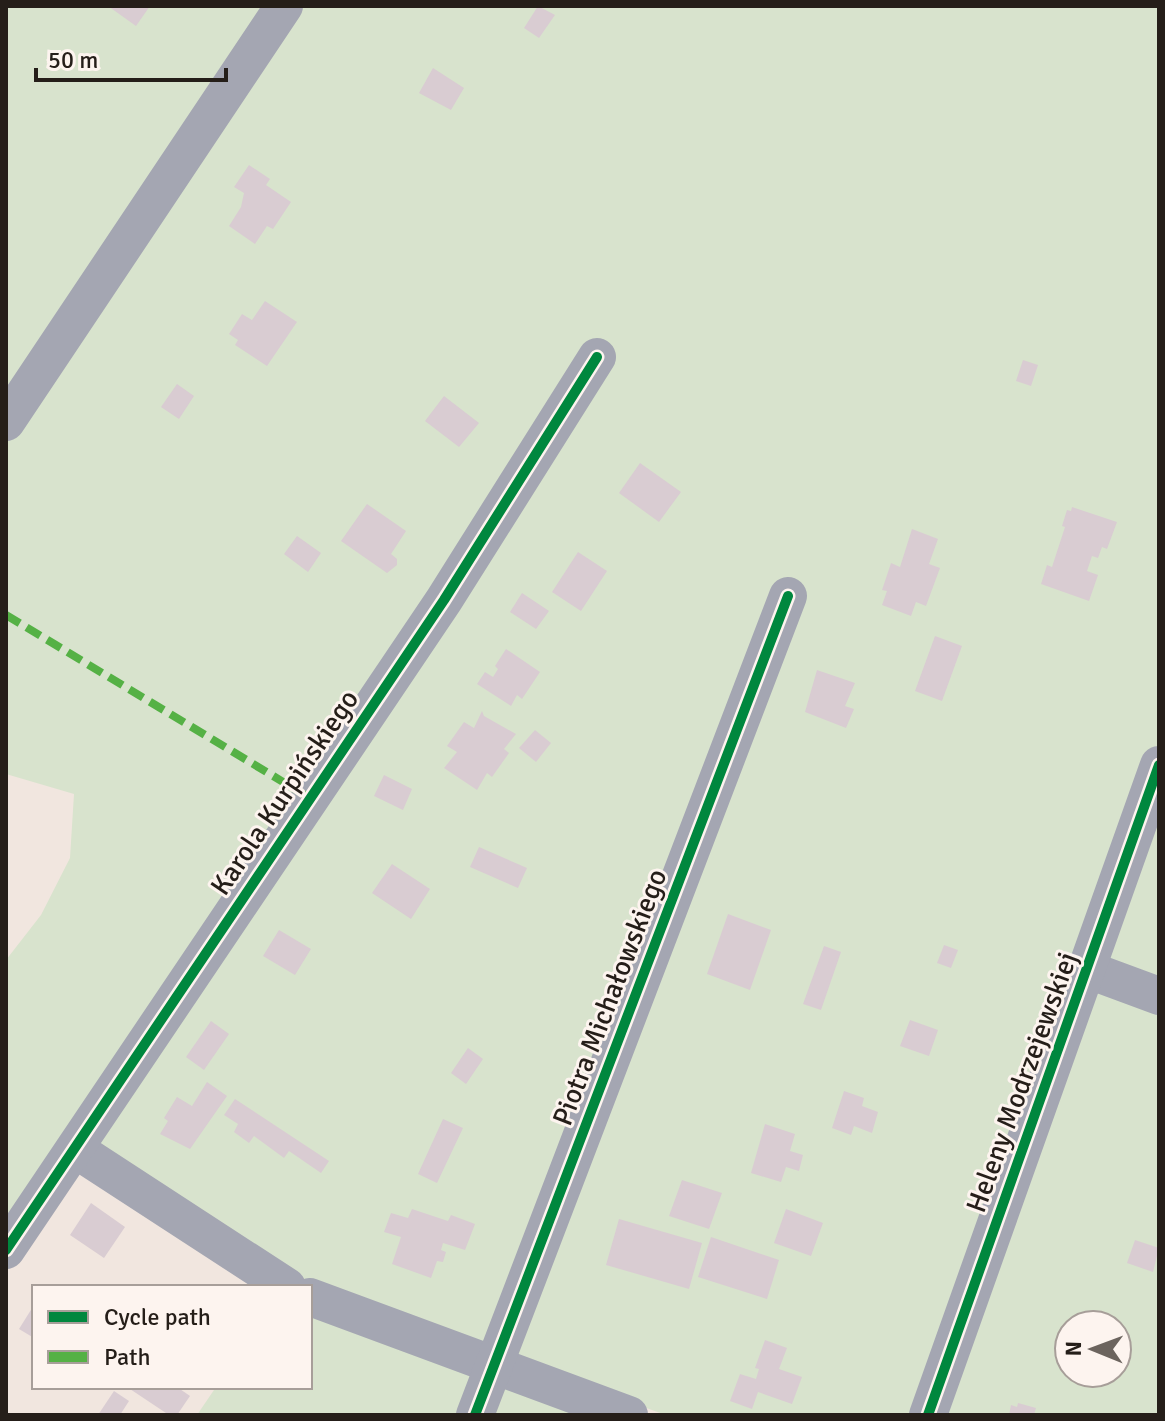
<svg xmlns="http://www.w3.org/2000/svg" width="1165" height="1421" viewBox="0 0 1165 1421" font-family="Signika,sans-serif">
  <rect width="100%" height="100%" fill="#f1e6df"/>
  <!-- green -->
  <g fill="#d8e3cd" fill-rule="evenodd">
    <polygon points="6,6 1159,6 1159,982 1098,961 920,1415 666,1415 310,1288 104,1147 6,1219 6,960 41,915 70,858 74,794 6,774"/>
    <path d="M1091,983L1159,1007V1415H940ZM1069,1325H1117V1373H1069Z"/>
    <polygon points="310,1312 476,1368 458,1415 197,1415 216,1387 310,1387"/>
    <polygon points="503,1378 603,1415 490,1415"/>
  </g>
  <!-- building -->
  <g fill="#d9ccd2">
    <polygon points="108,6 150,6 136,26"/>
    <polygon points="538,6 555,15 539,38 524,28"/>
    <polygon points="433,68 464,88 451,110 419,93"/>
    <polygon points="249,165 270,179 266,185 291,202 273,229 267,226 255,244 229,226 241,207 244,193 234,187"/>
    <polygon points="265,301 297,322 267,366 235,345 238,340 229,334 242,314 252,320"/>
    <polygon points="1023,360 1038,365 1031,386 1016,381"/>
    <polygon points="177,384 194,396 179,419 161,407"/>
    <polygon points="444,396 479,423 459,447 425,421"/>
    <polygon points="640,463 681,492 659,522 619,493"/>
    <polygon points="367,504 406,531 391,554 397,559 397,565 387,573 341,541"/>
    <polygon points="1072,507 1117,522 1107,549 1102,547 1098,558 1092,556 1087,571 1098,575 1089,601 1041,584 1047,565 1052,567 1065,527 1062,526 1067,510 1071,511"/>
    <polygon points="912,529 938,539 929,564 940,568 926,606 916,602 911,616 882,605 887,591 882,590 891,563 900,567"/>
    <polygon points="297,536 321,553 308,572 284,554"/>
    <polygon points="578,552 607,571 581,611 552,592"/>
    <polygon points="522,593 549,611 536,629 510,612"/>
    <polygon points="935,636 962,646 942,701 915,691"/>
    <polygon points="506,649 540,672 522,699 517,695 511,706 477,684 485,672 493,677 498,669 495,666"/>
    <polygon points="817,670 855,683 845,706 854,709 846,728 805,712"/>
    <polygon points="482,711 484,716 516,734 504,749 509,753 492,777 487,773 477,790 444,768 457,752 447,746 464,722 474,728"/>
    <polygon points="535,730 551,743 536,762 519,748"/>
    <polygon points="384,775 412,789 403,810 374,796"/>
    <polygon points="479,847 527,868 518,888 470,867"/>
    <polygon points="392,864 430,889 411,919 372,893"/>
    <polygon points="728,914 771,930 750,990 707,974"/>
    <polygon points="279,930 311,949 295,975 263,956"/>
    <polygon points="944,945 958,950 951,968 937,963"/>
    <polygon points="824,946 841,952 821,1010 803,1004"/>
    <polygon points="910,1020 938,1030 929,1056 900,1046"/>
    <polygon points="211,1021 229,1034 204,1070 186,1057"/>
    <polygon points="468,1048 483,1059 466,1084 451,1073"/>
    <polygon points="207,1082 227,1096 190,1149 160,1134 168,1121 164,1118 177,1097 192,1106"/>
    <polygon points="844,1091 864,1098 862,1106 878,1112 872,1133 854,1126 851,1135 832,1128"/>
    <polygon points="235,1099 329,1161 321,1173 289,1151 284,1158 254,1136 249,1143 234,1132 238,1124 224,1115"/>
    <polygon points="443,1119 463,1128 437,1183 418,1174"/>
    <polygon points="765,1124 795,1134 790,1151 803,1155 799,1171 786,1167 781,1182 751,1173"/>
    <polygon points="682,1180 722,1193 709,1229 669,1216"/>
    <polygon points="91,1203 125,1227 104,1258 70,1235"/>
    <polygon points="412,1209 448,1221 451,1215 475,1224 465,1250 443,1243 441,1250 446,1252 443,1262 437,1261 431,1278 392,1264 401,1237 384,1232 391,1213 408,1218"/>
    <polygon points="786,1209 823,1223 811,1256 774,1243"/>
    <polygon points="619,1219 702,1243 689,1289 606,1265"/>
    <polygon points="711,1237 779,1260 767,1299 698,1277"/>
    <polygon points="1135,1240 1159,1248 1153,1272 1127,1263"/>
    <polygon points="34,1305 34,1338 19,1329"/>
    <polygon points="765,1340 787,1348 779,1369 802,1377 792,1404 758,1392 752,1409 730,1401 740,1374 756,1379 759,1369 755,1368"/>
    <polygon points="127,1387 177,1387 190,1396 177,1415 169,1415"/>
    <polygon points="114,1391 129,1401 120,1415 98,1415"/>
    <polygon points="1018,1403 1036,1408 1034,1415 1009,1415 1011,1405 1017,1407"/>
  </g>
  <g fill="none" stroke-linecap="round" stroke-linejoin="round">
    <!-- minor -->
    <g stroke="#a4a6b2" stroke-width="38">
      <polyline points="6,422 284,6"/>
      <polyline points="1086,969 1159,996"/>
      <polyline points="75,1149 287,1287"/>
      <polyline points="6,1250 444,600 597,357"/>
      <polyline points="310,1297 629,1415"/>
      <polyline points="475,1415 788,596"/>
      <polyline points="928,1415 1159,765"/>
    </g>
    <!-- quiet -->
    <polyline stroke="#55b145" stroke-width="8" stroke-dasharray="16 8" stroke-linecap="butt" points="6,615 308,797"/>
    <!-- cycleway casing -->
    <g stroke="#fdf4ef" stroke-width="15">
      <g id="cycleway">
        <polyline points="6,1250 444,600 597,357"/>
        <polyline points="475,1415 788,596"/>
        <polyline points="928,1415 1159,765"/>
      </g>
    </g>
    <!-- cycleway -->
    <use href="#cycleway" stroke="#00873e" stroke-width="10"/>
  </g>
  <g text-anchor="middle" stroke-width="6" stroke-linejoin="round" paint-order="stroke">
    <!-- street labels -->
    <g font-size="28" fill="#251e19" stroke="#fdf4ef">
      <text transform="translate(284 792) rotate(-56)" y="10">Karola Kurpińskiego</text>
      <text transform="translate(609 997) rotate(-69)" y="10">Piotra Michałowskiego</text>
      <text transform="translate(1021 1082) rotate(-70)" y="10">Heleny Modrzejewskiej</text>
    </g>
  </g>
  <!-- border -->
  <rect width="1165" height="1421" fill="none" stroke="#251e19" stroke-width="16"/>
  <!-- legend -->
  <rect x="32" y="1285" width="280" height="104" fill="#fdf4ef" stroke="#a79e99" stroke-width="2"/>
  <rect x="48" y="1311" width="40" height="12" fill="#00873e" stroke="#a79e99" stroke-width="2"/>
  <text x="104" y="1325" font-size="24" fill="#251e19">Cycle path</text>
  <rect x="48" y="1351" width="40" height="12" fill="#55b145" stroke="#a79e99" stroke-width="2"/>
  <text x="104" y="1365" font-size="24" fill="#251e19">Path</text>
  <!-- north arrow -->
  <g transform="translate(1093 1349) rotate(271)"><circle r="38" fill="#fdf4ef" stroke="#a79e99" stroke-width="2"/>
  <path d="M0-6L14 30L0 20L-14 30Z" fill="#6c645e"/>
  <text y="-12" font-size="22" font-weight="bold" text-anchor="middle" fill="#251e19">N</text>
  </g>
  <!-- scale -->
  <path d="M36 68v12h190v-12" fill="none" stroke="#251e19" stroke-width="4"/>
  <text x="48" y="68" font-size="24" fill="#251e19" stroke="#fdf4ef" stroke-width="6" paint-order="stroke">50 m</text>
</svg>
